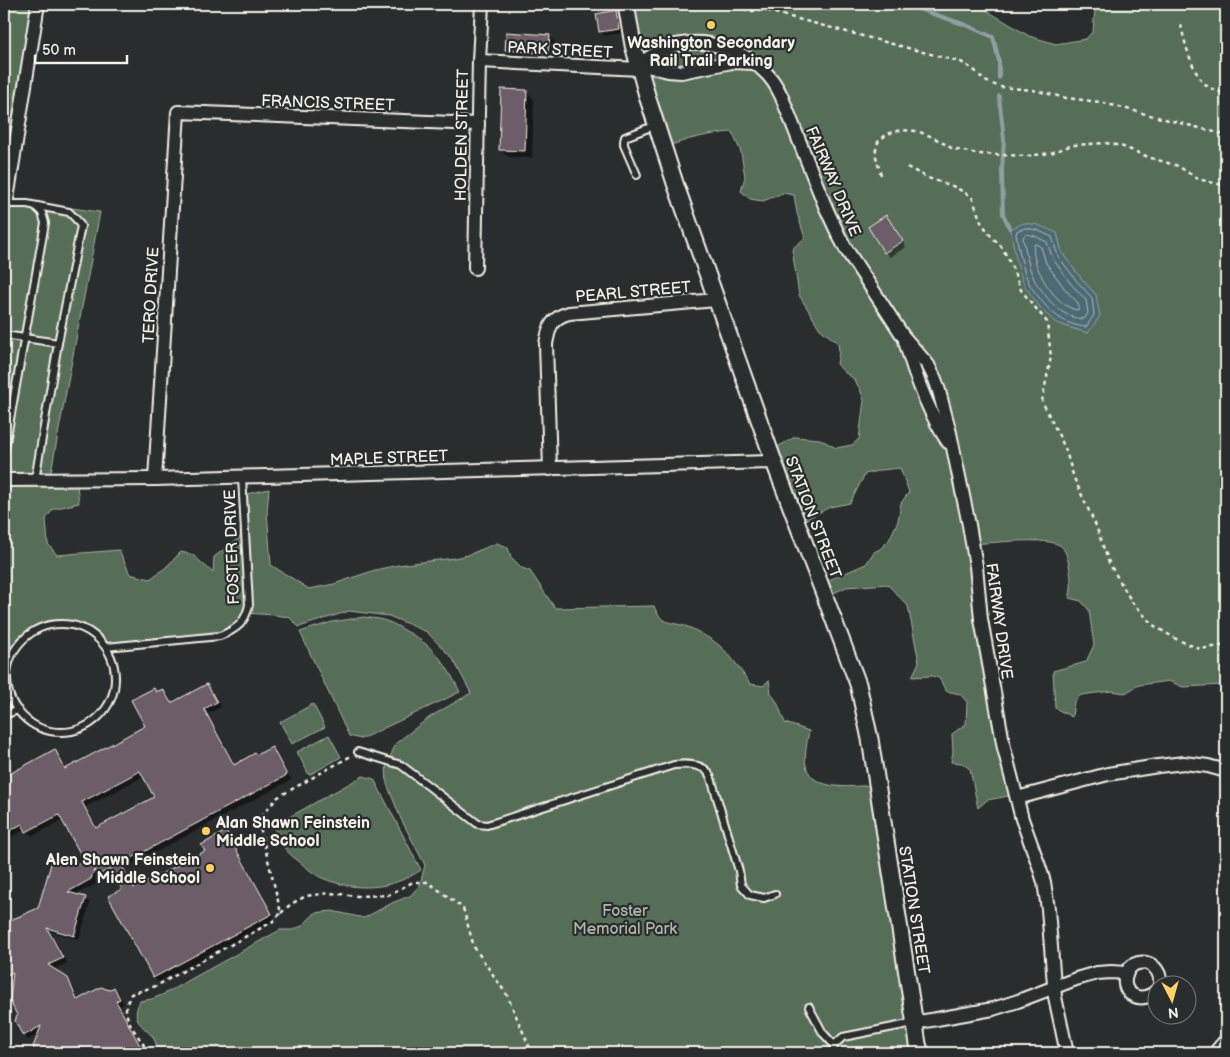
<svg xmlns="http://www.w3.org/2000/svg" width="1230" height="1057" viewBox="0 0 1230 1057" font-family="'Balsamiq Sans',sans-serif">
  <rect width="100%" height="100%" fill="#2a2d2e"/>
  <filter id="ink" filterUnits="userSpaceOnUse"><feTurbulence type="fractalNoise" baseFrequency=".02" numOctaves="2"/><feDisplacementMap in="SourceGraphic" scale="10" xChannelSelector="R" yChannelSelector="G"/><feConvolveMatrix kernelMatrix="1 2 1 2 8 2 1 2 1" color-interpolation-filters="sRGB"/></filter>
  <g filter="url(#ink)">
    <!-- green -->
    <g fill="#576d59" stroke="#a6afa0" fill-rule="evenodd">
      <path d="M4,4H40L7,199L100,212L50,477H76L79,503L53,509L46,519L48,544L57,555L119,550L130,574L150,579L165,568L181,552L193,555L213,573L214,557L240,537L242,495L269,489L267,511L271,565L309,589L334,584L375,570L398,565L454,558L468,555L497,543L508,548L511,557L522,568L530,571L555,608L654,606C662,626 671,621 688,627C696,630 705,636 712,640C729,651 739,668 750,684L763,686L769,680L771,693L777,702L785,723L809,731C807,742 804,755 806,766C813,793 855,786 876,785L921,1053H159C157,1048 156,1042 153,1037C142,1024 130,1022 140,1001L152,999L164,994L280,930H292L302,926L315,913L332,911L364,918L394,902L410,896L420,885L425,865L401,819L387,784L386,767L396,743L430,717L471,693L453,659L427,632L389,616L349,611L299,627L289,617L274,615L246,613L240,622L220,635L106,647C98,639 91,632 81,628C59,617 31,628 18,647L4,646Z"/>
      <path d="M626,4H976L1029,36L1056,44L1086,39L1093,31L1095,10L1092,4H1226V686L1224,685L1183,687L1169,681L1139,685L1125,693L1112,691L1081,695L1074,702L1072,717L1055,708L1053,671L1086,662L1094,645L1089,610L1081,601L1069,598C1070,595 1071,591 1071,587C1072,578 1068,551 1061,546C1048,536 991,543 973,544L1014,795L987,800L978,808L970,769L962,763L951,762L953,752L952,734L966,724L967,702L960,694L946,691L939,678L932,676L912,677L919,662L908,606L887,584L846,587L824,598L822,583L866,564L874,552L880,549L889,540L898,521L901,503L909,492L900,468L881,470L865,474L850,503L830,507L799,523L772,450L795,437L820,439L836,448L852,445L859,439L864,400L860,389L853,378L844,372L837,364L839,352L838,343L820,329L799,295L792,249L805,238L797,213L794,195L783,193L763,201L750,199L741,191L745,177L741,152L732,132C706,134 687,139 663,148ZM1057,233L1062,253L1080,277L1096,295L1088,333L1068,327L1055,322Z"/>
      <path d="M364,617C369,618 374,618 379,619C388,621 397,625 404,630C433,645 446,663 460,692L361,739L349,736L300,632L332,622Z"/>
      <polygon points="313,704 325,727 292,744 280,722"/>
      <polygon points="329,735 341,757 309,775 297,752"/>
      <path d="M363,776L374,779L421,870C391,890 356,892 322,878C315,875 307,868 301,863C296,859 290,855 286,850C281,843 277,834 273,826Z"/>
    </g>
    <!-- water -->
    <polygon fill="#4e6973" stroke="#909fa2" points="1024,223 1038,225 1057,233 1062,253 1080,277 1096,295 1100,316 1088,333 1068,327 1055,322 1042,310 1024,285 1017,263 1010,229"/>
    <!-- shadow -->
    <g fill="#0007" fill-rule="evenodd">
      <polygon points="616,11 620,16 623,33 605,36 601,32"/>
      <polygon points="549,36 557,44 555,61 514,57 506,50"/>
      <polygon points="527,92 534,99 532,158 508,157 500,150"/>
      <polygon points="886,217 890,221 906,247 890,257 885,252 869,227"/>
      <path d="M207,685L211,690L221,707L207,714L235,765L257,757L272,749L276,753L291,780L124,869L135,889L206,851L226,833L231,837L275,919L158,982L154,978L123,890L114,874L103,880L98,875L96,884L75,895L85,898L90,903L79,940L50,931L67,963L53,970L67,979L72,984L79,1001L109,992L114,989L119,994L124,1004L120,1006L145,1053H38L35,1046L39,1034L28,1040L24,1035L18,1014L14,978L4,983V924L39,908L90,868L63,820L32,836L26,829L4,841V778L54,751L59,755L67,770L147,726L154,689L158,693L163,690L168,695L172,704ZM144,776L156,797L98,829L86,807Z"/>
    </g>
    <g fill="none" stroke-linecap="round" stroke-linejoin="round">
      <!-- shore -->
      <g stroke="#b2bbb9" stroke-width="1">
        <path d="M1026,228L1037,230L1052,237L1058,256L1076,280L1092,298L1094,315L1086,327C1065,325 1050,313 1038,296C1035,292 1031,288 1029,283C1022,269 1019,249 1016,234L1017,231Z"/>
        <path d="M1026,234L1035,236L1047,242L1053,259L1071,284L1086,300L1088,313L1084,319C1065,318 1053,306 1043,292C1040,288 1036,284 1034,279C1028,267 1026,251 1023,238L1024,236Z"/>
        <path d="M1034,245L1036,244L1041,247L1046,263L1065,289L1078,303L1079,308L1078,310C1057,309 1029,264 1034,245Z"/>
      </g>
      <!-- stream -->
      <g stroke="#909fa2" stroke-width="4">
        <polyline points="904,4 966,25 993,37 999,61 999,78"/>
        <polyline points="999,96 1004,139 1002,170 1003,214 1010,229"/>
      </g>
    </g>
    <!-- building -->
    <g fill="#6c5d69" stroke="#f4f1e8" fill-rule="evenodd">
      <polygon points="616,10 619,29 599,32 596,14"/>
      <polygon points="506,32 550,35 548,54 505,50"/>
      <polygon points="501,89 527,90 525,151 499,150"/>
      <polygon points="886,215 903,241 884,253 868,227"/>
      <path d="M207,684L217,702L204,709L234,765L255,753L256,755L272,747L287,775L121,864L134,888L205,851L201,845L226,831L272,914L153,978L108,896L122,889L110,869L97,876L94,870L91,879L68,892L86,897L74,936L47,928L63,958L48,965L68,978L77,1000L101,987L109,990L114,987L120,999L116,1001L144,1053H37L33,1047L41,1026L23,1036L15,1021L17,1015L10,1001L13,972L4,977V923L38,908L53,857L87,866L59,815L26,832L22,824L4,834V777L55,749L65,769L145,726L131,700L154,688L156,692L163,689L171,703ZM140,771L154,797L96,828L82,802Z"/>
    </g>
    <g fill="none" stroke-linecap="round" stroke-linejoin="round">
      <!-- service casing -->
      <g stroke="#f4f1e8" stroke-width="10">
        <g id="service">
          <polyline points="637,175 624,145 624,141 625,137 656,125"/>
          <polyline points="4,204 27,204 69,212 76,219 81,226 58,343 4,335"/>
          <polyline points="4,453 45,223 42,213 36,207"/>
          <polyline points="35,480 58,343"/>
          <circle cx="61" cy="678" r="54"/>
          <path d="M106,647L220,636C237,629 245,623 249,605L242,477"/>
          <polyline points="4,715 18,710"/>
          <path d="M358,752L401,765L478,824L487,825L674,765C684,764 699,763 707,771C709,773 710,776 711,778L739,871L741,885L750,895L764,898L775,894"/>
          <polyline points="809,1007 823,1033 834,1045"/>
          <polyline points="833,1053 834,1045 843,1037 914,1023"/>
        </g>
      </g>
      <!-- minor casing -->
      <g stroke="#f4f1e8" stroke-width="16">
        <g id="minor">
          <polyline points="479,61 640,69"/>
          <path d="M638,64C650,57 662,49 676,45C708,37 746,51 768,75C776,84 781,94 785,105L825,206L839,236L846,249L903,336L928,365L935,379L939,391L950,433L969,525L976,566L981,619L1004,748L1022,819L1039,866L1044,882L1048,909L1055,997L1067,1053"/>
          <polyline points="638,64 668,71 681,72 732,62 754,63"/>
          <polyline points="7,199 38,4"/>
          <polyline points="475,268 479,61 482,4"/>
          <path d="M905,341C915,376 928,412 948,442"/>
          <path d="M550,469L546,344C549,327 551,318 569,313L716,300"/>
          <polyline points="155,479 178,112 478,124"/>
          <polyline points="4,480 155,479 774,462"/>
          <polyline points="1017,798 1108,774 1158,766 1184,763 1208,766 1226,771"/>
          <path d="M1158,989C1144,1006 1119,995 1126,975C1133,954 1162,961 1160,984"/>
          <polyline points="914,1023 993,1009 1018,1001 1076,979 1097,973 1111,972 1126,973"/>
          <polyline points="1215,1053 1226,1040"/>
        </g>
      </g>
      <!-- tertiary casing -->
      <g stroke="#f4f1e8" stroke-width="19">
        <polyline id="tertiary" points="626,4 633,45 648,99 675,183 774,462 858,684 870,739 918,1044 921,1053"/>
      </g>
      <!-- path -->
      <g stroke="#f4f1e8" stroke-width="2.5" stroke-dasharray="4 4" stroke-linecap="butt">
        <polyline points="728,4 752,11 766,10 775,13 961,62 974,70 985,81 1000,87 1033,90 1066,98 1100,102 1226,135"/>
        <path d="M1181,25C1184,41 1193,74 1205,84C1210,89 1219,92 1226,94"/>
        <polyline points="907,167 928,178 955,187 972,197 981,222 991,236 1001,246 1009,260 1021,290 1047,322 1051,357 1042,401 1065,448 1074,478 1096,526 1109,563 1132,602 1153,625 1176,639 1200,649 1226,645"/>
        <polyline points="881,175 875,153 878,142 887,134 901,130 917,131 933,137 953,149 978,154 1028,156 1051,153 1072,145 1105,143 1121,146 1151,158 1178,166 1198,179 1226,186"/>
        <polyline points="281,913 291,904 306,896 330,893 357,896 388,895 413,882 428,882 463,908 474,947 507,995 532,1053"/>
        <path d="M148,1053C142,1039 126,1024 126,1009C126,1005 129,999 131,994L156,986L272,922L281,913L260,827L263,814L278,797L351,756"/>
      </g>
      <!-- service -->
      <use href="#service" stroke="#2a2d2e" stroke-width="6"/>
      <!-- minor -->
      <use href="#minor" stroke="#2a2d2e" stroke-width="12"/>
      <!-- tertiary -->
      <use href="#tertiary" stroke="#2a2d2e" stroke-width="15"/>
    </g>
  </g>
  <!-- markers -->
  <g fill="#ffd166" stroke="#2a2d2e" stroke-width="2">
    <circle cx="711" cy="25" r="5"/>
    <circle cx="206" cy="831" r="5"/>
    <circle cx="210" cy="868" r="5"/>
  </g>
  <g text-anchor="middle" stroke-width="4.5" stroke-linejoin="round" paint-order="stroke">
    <!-- poi labels -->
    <g font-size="16" font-weight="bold" fill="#f4f1e8" stroke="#2a2d2e">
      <text x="711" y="48">Washington Secondary<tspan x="711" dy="18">Rail Trail Parking</tspan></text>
      <text x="216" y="828" text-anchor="start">Alan Shawn Feinstein<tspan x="216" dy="18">Middle School</tspan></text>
      <text x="200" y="865" text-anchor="end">Alen Shawn Feinstein<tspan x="200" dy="18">Middle School</tspan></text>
    </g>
    <!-- street labels -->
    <g font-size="16" fill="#f4f1e8" stroke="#2a2d2e">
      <text transform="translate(560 49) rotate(3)" y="6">PARK STREET</text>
      <text transform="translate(328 102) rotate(2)" y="6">FRANCIS STREET</text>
      <text transform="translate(461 135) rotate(-89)" y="6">HOLDEN STREET</text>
      <text transform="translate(834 181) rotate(67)" y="6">FAIRWAY DRIVE</text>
      <text transform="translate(633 291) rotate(-5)" y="6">PEARL STREET</text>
      <text transform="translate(150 295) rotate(-87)" y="6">TERO DRIVE</text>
      <text transform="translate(389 457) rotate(-2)" y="6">MAPLE STREET</text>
      <text transform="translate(814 517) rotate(69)" y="6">STATION STREET</text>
      <text transform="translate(231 547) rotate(-92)" y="6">FOSTER DRIVE</text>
      <text transform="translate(1000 621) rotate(82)" y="6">FAIRWAY DRIVE</text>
      <text transform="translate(915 910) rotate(81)" y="6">STATION STREET</text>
    </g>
    <!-- park labels -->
    <g font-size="16" fill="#adb6a8" stroke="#2a2d2e">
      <text x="625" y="916">Foster<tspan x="625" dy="18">Memorial Park</tspan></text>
    </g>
  </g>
  <!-- margin -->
  <rect width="1230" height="1057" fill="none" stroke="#2a2d2e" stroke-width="20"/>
  <rect x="10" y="10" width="1210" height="1037" fill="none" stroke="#f4f1e8" stroke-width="2" filter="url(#ink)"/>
  <!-- north arrow -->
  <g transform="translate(1172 1000) rotate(174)"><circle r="24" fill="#2a2d2e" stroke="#7b7b78"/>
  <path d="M0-4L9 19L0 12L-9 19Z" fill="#ffd166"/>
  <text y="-8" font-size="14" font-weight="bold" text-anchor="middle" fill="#f4f1e8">N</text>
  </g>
  <!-- scale -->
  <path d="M35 55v8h92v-8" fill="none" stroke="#f4f1e8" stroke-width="2.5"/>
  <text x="42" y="55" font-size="15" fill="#f4f1e8" stroke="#2a2d2e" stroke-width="4" paint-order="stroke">50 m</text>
</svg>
